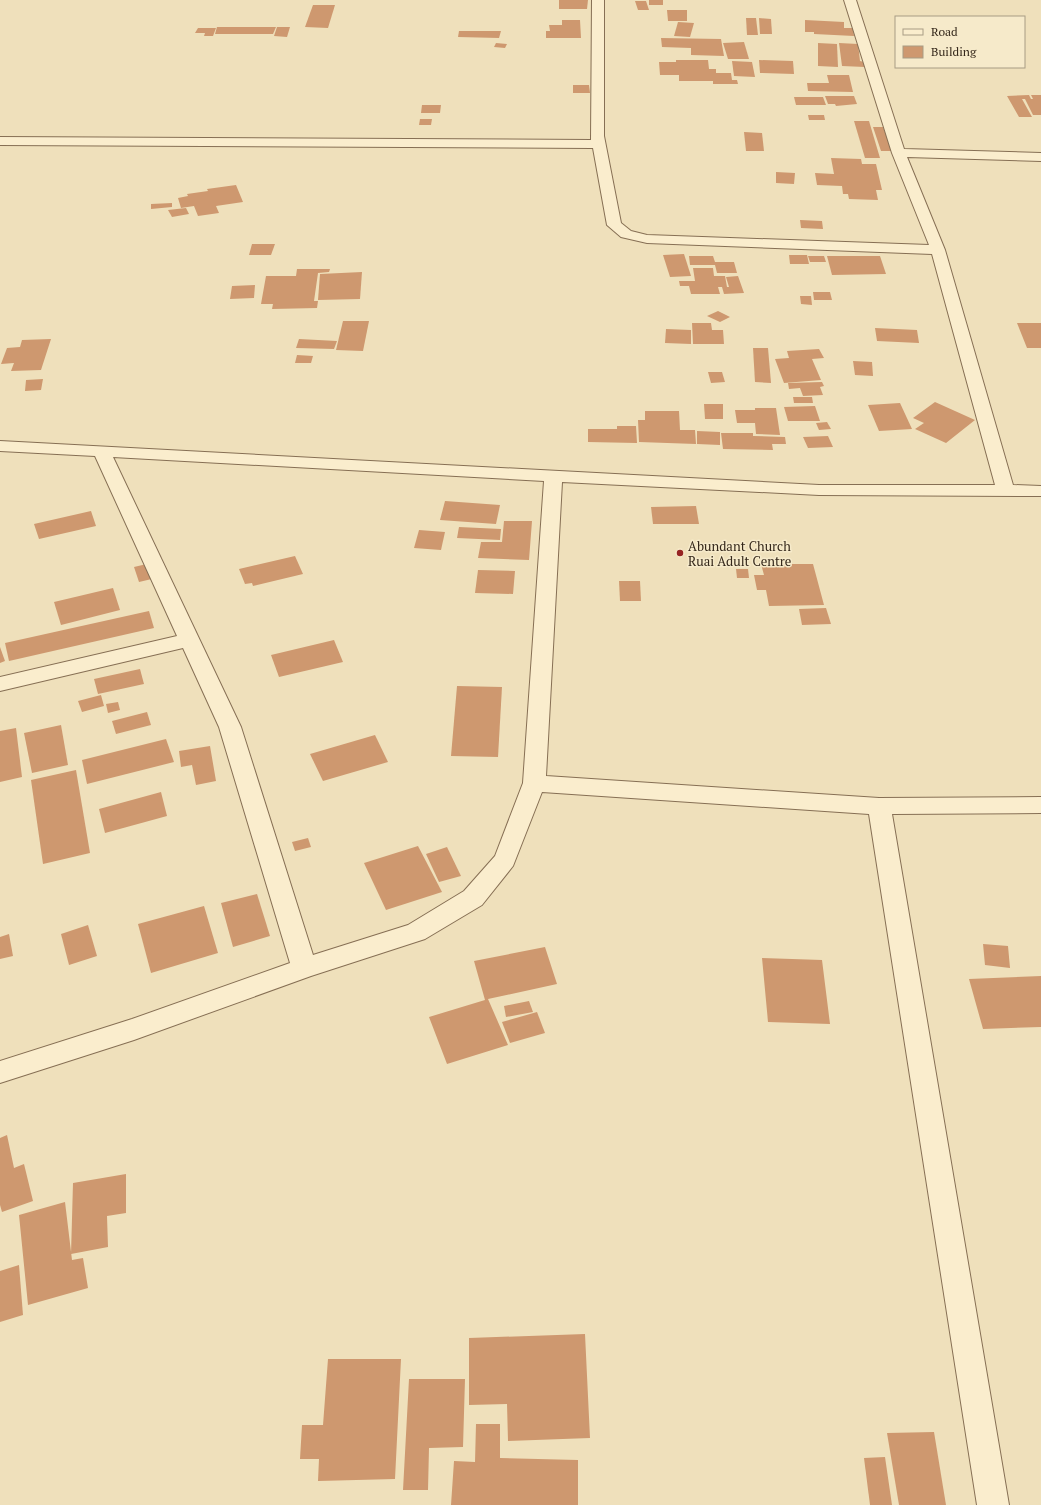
<svg xmlns="http://www.w3.org/2000/svg" width="1041" height="1505" viewBox="0 0 1041 1505" font-family="'PT Serif',serif">
  <rect width="100%" height="100%" fill="#efe0bb"/>
  <!-- building -->
  <g fill="#ce986f">
    <polygon points="559,0 588,0 587,9 559,9"/>
    <rect x="649" y="0" width="14" height="5"/>
    <polygon points="635,1 646,1 649,10 638,10"/>
    <polygon points="313,5 335,5 328,28 305,27"/>
    <polygon points="667,10 687,10 687,21 668,21"/>
    <polygon points="746,18 756,18 758,35 747,35"/>
    <polygon points="759,18 771,19 772,34 760,34"/>
    <polygon points="562,20 580,20 581,38 546,38 546,31 550,31 549,25 562,25"/>
    <polygon points="805,20 844,22 844,28 853,28 854,36 814,34 814,32 805,32"/>
    <polygon points="678,22 694,23 690,37 674,36"/>
    <polygon points="217,27 276,27 273,34 215,34"/>
    <polygon points="277,27 290,27 287,37 274,36"/>
    <polygon points="198,28 216,28 213,36 204,36 205,33 195,33"/>
    <polygon points="459,31 501,31 499,38 458,37"/>
    <polygon points="661,38 721,39 724,56 691,55 691,48 662,47"/>
    <polygon points="744,42 749,59 728,59 723,43"/>
    <polygon points="496,43 507,44 505,48 494,47"/>
    <polygon points="818,43 837,44 838,67 818,66"/>
    <polygon points="839,43 858,44 860,61 864,62 865,67 842,66"/>
    <polygon points="676,60 708,60 709,69 716,69 716,73 731,73 732,80 737,80 738,84 713,84 713,81 679,81 679,75 660,75 659,62 676,62"/>
    <polygon points="759,60 793,61 794,74 760,73"/>
    <polygon points="732,61 752,62 755,77 734,76"/>
    <polygon points="827,75 849,75 853,92 808,91 807,83 829,83"/>
    <polygon points="573,85 589,85 590,93 573,93"/>
    <polygon points="1029,95 1031,99 1033,99 1031,95 1041,95 1041,115 1033,115 1025,99 1022,99 1032,117 1019,117 1007,96"/>
    <polygon points="825,96 854,96 857,104 836,106 835,104 828,104"/>
    <polygon points="794,97 823,97 826,105 796,105"/>
    <polygon points="422,105 441,105 440,113 421,113"/>
    <polygon points="808,115 824,115 825,120 809,120"/>
    <polygon points="420,119 432,119 431,125 419,125"/>
    <polygon points="854,121 869,121 880,158 865,158"/>
    <polygon points="873,127 883,127 892,151 881,151"/>
    <polygon points="744,132 762,133 764,151 746,151"/>
    <polygon points="831,158 861,159 862,164 876,164 882,190 876,190 878,200 849,199 848,194 843,194 842,186 817,185 815,173 834,174"/>
    <polygon points="776,172 795,173 794,184 776,183"/>
    <polygon points="236,185 243,202 216,206 219,213 198,216 194,206 181,208 178,198 188,196 187,194 208,191 207,189"/>
    <polygon points="172,203 172,207 151,209 151,204"/>
    <polygon points="186,208 189,214 172,217 168,210"/>
    <polygon points="800,220 822,221 823,229 801,228"/>
    <polygon points="252,244 275,244 271,255 249,255"/>
    <polygon points="684,254 691,276 670,277 663,255"/>
    <polygon points="789,255 807,255 809,264 790,264"/>
    <polygon points="689,256 713,256 715,262 734,262 737,273 717,273 715,265 690,265"/>
    <polygon points="808,256 824,256 826,262 810,262"/>
    <polygon points="827,256 880,256 886,274 832,275"/>
    <polygon points="693,268 713,268 714,276 725,276 727,287 729,287 726,277 738,276 744,293 724,294 722,287 718,287 720,294 691,294 689,286 680,286 679,281 695,281"/>
    <polygon points="297,269 330,269 329,272 318,273 314,301 318,301 317,308 272,309 273,304 261,304 266,276 296,276"/>
    <polygon points="362,272 360,299 318,300 320,274"/>
    <polygon points="255,285 254,298 230,299 232,286"/>
    <polygon points="813,292 830,292 832,300 814,300"/>
    <polygon points="800,296 811,296 812,305 801,304"/>
    <polygon points="718,311 730,317 720,322 707,316"/>
    <polygon points="343,321 369,321 363,351 336,350"/>
    <polygon points="692,323 711,323 712,330 723,330 724,344 693,344"/>
    <polygon points="1017,323 1041,323 1041,348 1027,348"/>
    <polygon points="875,328 917,330 919,343 877,341"/>
    <polygon points="666,329 691,330 691,344 665,343"/>
    <polygon points="51,339 41,370 11,371 14,363 1,364 7,348 20,347 22,340"/>
    <polygon points="299,339 337,341 334,349 296,348"/>
    <polygon points="753,348 768,348 771,383 755,382"/>
    <polygon points="819,349 824,358 812,359 821,380 784,383 775,359 789,358 787,351"/>
    <polygon points="297,355 313,356 311,363 295,363"/>
    <polygon points="853,361 872,362 873,376 855,375"/>
    <polygon points="708,372 722,372 725,382 711,383"/>
    <polygon points="43,379 41,390 25,391 26,380"/>
    <polygon points="822,382 824,386 820,387 823,395 803,396 800,388 789,389 788,383"/>
    <polygon points="793,397 812,397 813,403 794,403"/>
    <polygon points="935,402 975,420 946,443 915,429 924,423 913,418"/>
    <polygon points="900,403 912,429 879,431 868,405"/>
    <polygon points="704,404 723,404 723,419 705,419"/>
    <polygon points="815,406 820,421 788,421 784,407"/>
    <polygon points="755,408 776,408 780,435 756,434 755,423 737,423 735,410 755,410"/>
    <polygon points="645,411 679,411 680,430 695,430 696,444 639,442 638,420 645,420"/>
    <polygon points="827,422 831,429 819,430 816,423"/>
    <polygon points="617,426 636,426 637,443 588,442 588,429 617,429"/>
    <polygon points="697,431 720,432 720,445 697,444"/>
    <polygon points="721,433 753,433 753,436 785,437 786,444 772,444 773,450 723,449"/>
    <polygon points="828,436 833,447 808,448 803,437"/>
    <polygon points="445,501 500,505 496,524 440,520"/>
    <polygon points="696,506 699,524 653,524 651,507"/>
    <polygon points="91,511 96,526 39,539 34,524"/>
    <polygon points="504,521 532,521 529,560 478,558 481,542 502,542"/>
    <polygon points="459,527 501,529 500,540 457,538"/>
    <polygon points="419,530 445,532 441,550 414,548"/>
    <polygon points="295,556 303,574 253,586 252,583 245,584 239,569"/>
    <polygon points="151,563 156,578 139,582 134,567"/>
    <polygon points="761,564 813,564 824,605 769,606 766,590 757,590 754,575 764,575"/>
    <polygon points="736,569 748,569 749,578 737,578"/>
    <polygon points="478,570 515,571 513,594 475,593"/>
    <polygon points="619,581 640,581 641,601 620,601"/>
    <polygon points="113,588 120,610 61,625 54,602"/>
    <polygon points="826,608 831,624 802,625 799,609"/>
    <polygon points="149,611 154,628 9,661 5,643"/>
    <polygon points="334,640 343,662 279,677 271,655"/>
    <polygon points="0,647 5,661 0,663"/>
    <polygon points="140,669 144,684 98,694 94,679"/>
    <polygon points="457,686 502,687 498,757 451,756"/>
    <polygon points="101,695 104,706 82,712 78,701"/>
    <polygon points="118,702 120,710 108,713 106,704"/>
    <polygon points="147,712 151,725 116,734 112,721"/>
    <polygon points="61,725 68,765 32,773 24,733"/>
    <polygon points="16,728 22,777 0,782 0,731"/>
    <polygon points="375,735 388,762 323,781 310,754"/>
    <polygon points="166,739 174,762 87,784 82,760"/>
    <polygon points="210,746 216,781 196,785 192,765 181,767 179,751"/>
    <polygon points="76,770 90,853 43,864 31,780"/>
    <polygon points="161,792 167,816 105,833 99,809"/>
    <polygon points="308,838 311,847 295,851 292,842"/>
    <polygon points="418,846 442,892 386,910 364,863"/>
    <polygon points="447,847 461,876 439,882 426,854"/>
    <polygon points="257,894 270,936 233,947 221,903"/>
    <polygon points="204,906 218,953 151,973 138,924"/>
    <polygon points="88,925 97,956 69,965 61,934"/>
    <polygon points="9,934 13,956 0,959 0,937"/>
    <polygon points="983,944 1008,946 1010,968 985,965"/>
    <polygon points="545,947 557,984 488,999 508,1045 447,1064 429,1017 485,1000 474,961"/>
    <polygon points="762,958 822,960 830,1024 768,1022"/>
    <polygon points="1041,976 1041,1027 983,1029 969,979"/>
    <polygon points="529,1001 533,1012 506,1017 504,1006"/>
    <polygon points="537,1012 545,1033 510,1043 502,1022"/>
    <polygon points="7,1135 14,1168 24,1164 33,1201 2,1212 0,1205 0,1138"/>
    <polygon points="126,1174 126,1213 107,1216 108,1247 71,1254 73,1183"/>
    <polygon points="65,1202 72,1260 83,1258 88,1288 28,1305 19,1215"/>
    <polygon points="19,1265 23,1315 0,1322 0,1271"/>
    <polygon points="585,1334 590,1438 508,1441 507,1404 469,1405 469,1338"/>
    <polygon points="328,1359 401,1359 395,1479 318,1481 319,1459 300,1459 302,1425 323,1425"/>
    <polygon points="409,1379 465,1379 463,1447 429,1448 428,1490 403,1490"/>
    <polygon points="476,1424 500,1424 500,1458 578,1460 578,1505 451,1505 454,1461 475,1462"/>
    <polygon points="934,1432 946,1505 899,1505 887,1433"/>
    <polygon points="885,1457 892,1505 870,1505 864,1458"/>
  </g>
  <g fill="none" stroke-linecap="round" stroke-linejoin="round">
    <!-- minor casing -->
    <g stroke="#866f54" stroke-width="2">
      <path id="minor" d="M592,0H604V136L621,223L631,231L647,235L929,245L892,153L844,0H856L904,149L1041,153V161L907,157L945,250L1013,485L1041,486V496L819,495L562,482L546,776L879,798L1041,797V813L892,814L1009,1505H977L869,814L542,792L513,866L482,905L425,939L311,976L134,1040L0,1083V1061L132,1019L290,963L219,727L183,648L0,691V677L177,636L95,456L0,451V441L819,485H995L932,254L647,243L621,237L607,225L593,148L0,145V137L591,140ZM113,457L544,481L523,783L495,856L464,891L408,925L313,955L241,727Z"/>
    </g>
    <!-- minor -->
    <use href="#minor" fill="#faedcd" fill-rule="evenodd"/>
  </g>
  <!-- markers -->
  <circle fill="#962423" stroke="#f6eaca" stroke-width="1.5" cx="680" cy="553" r="4"/>
  <g text-anchor="middle" stroke-width="3" stroke-linejoin="round" paint-order="stroke">
    <!-- poi labels -->
    <g font-size="13" fill="#34271a" stroke="#f6eaca" text-anchor="start">
      <text x="688" y="551">Abundant Church<tspan x="688" dy="15">Ruai Adult Centre</tspan></text>
    </g>
  </g>
  <!-- legend -->
  <rect x="895" y="16" width="130" height="52" fill="#f6eaca" stroke="#a89c84"/>
  <rect x="903" y="29" width="20" height="6" fill="#faedcd" stroke="#a89c84"/>
  <text x="931" y="36" font-size="12" fill="#34271a">Road</text>
  <rect x="903" y="46" width="20" height="12" fill="#ce986f" stroke="#a89c84"/>
  <text x="931" y="56" font-size="12" fill="#34271a">Building</text>
</svg>
